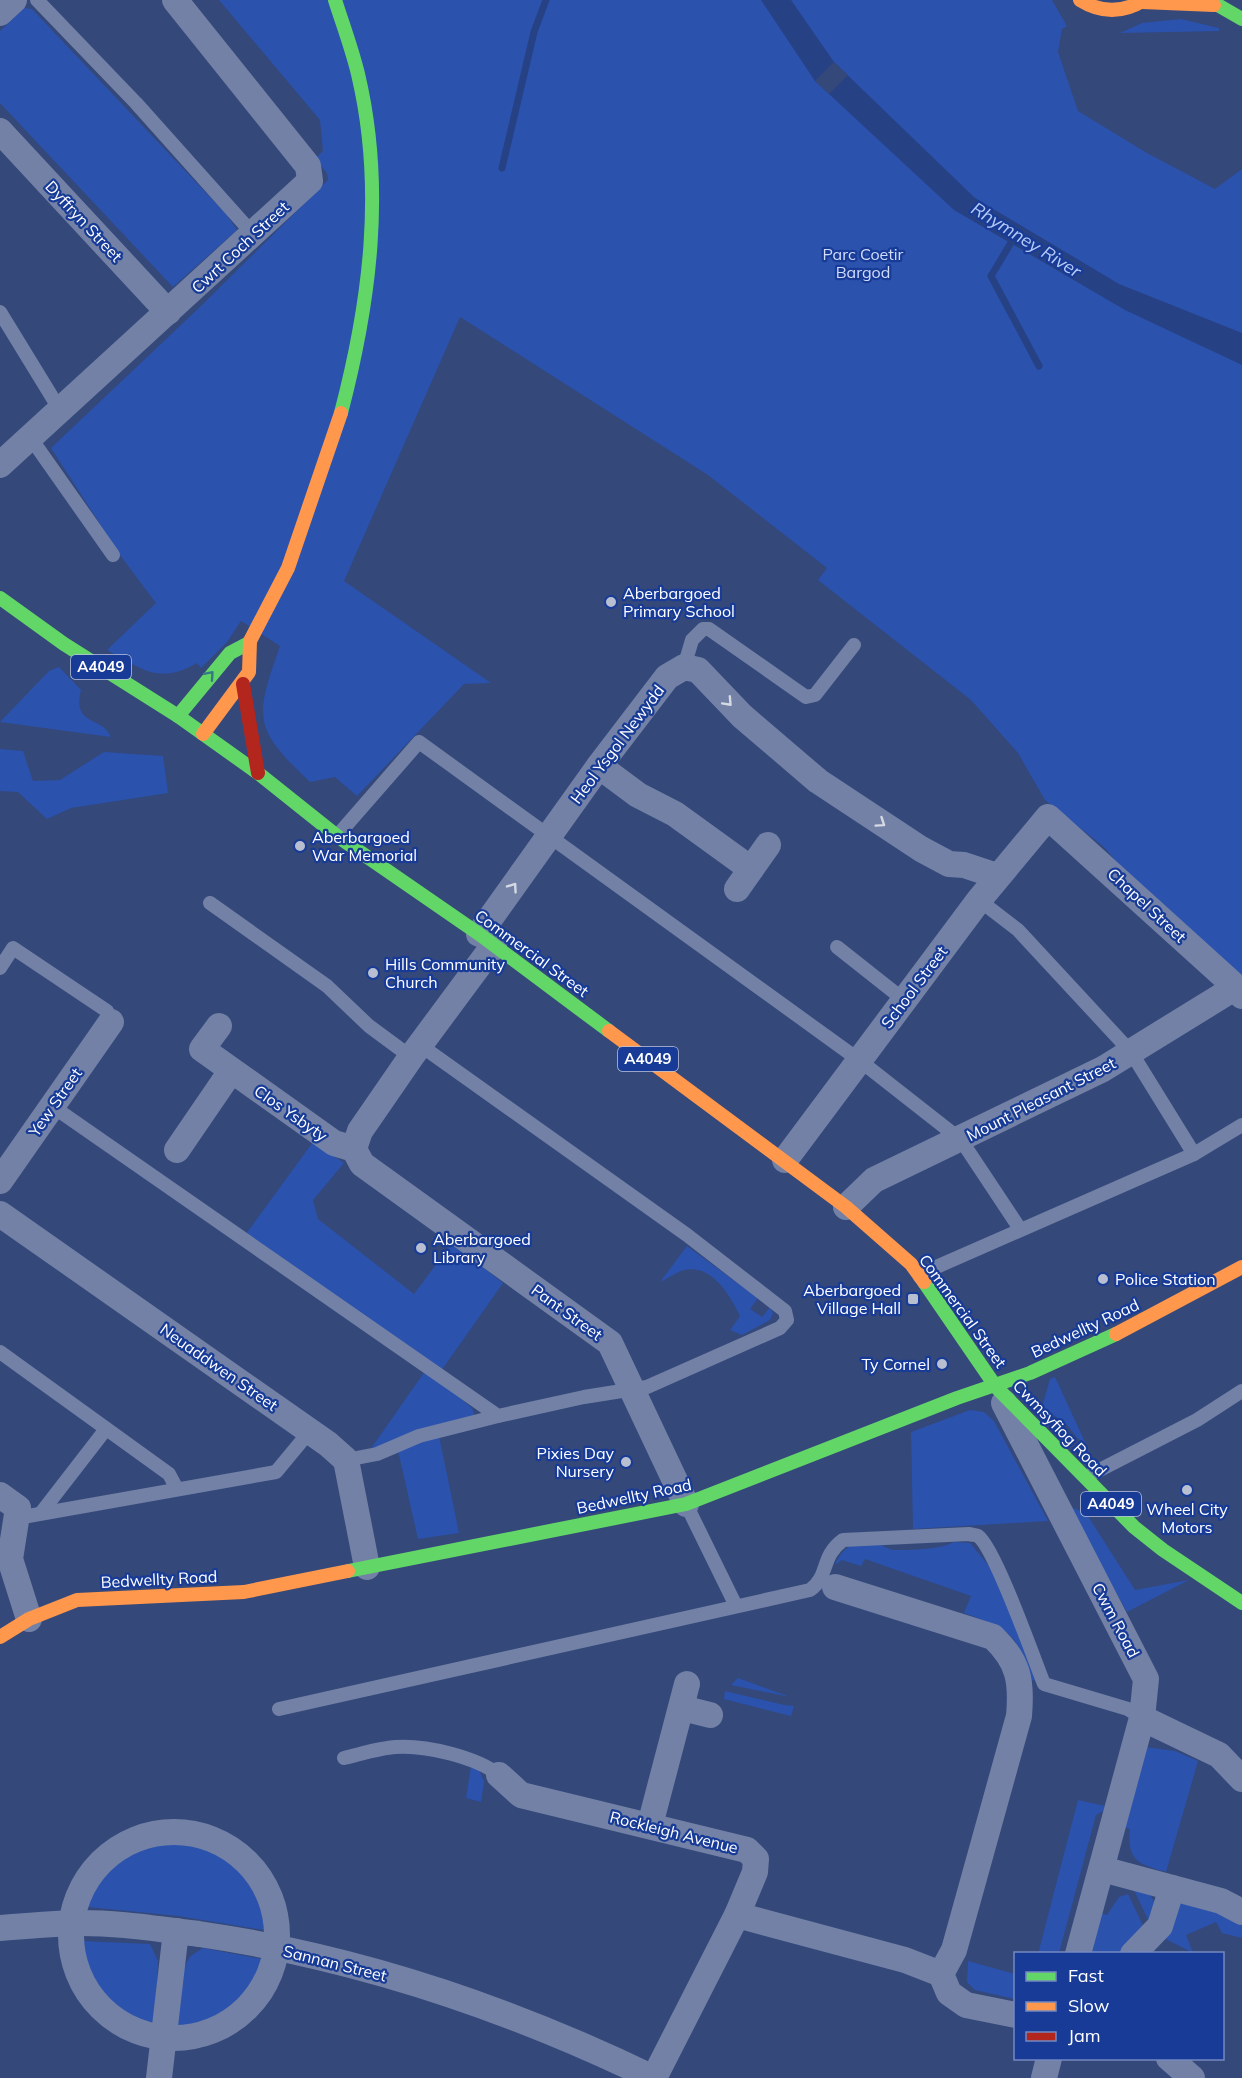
<svg xmlns="http://www.w3.org/2000/svg" width="1242" height="2078" viewBox="0 0 1242 2078" font-family="Mulish,sans-serif">
  <rect width="100%" height="100%" fill="#34487a"/>
  <!-- green -->
  <g fill="#2b52ad">
    <path d="M219,0H1052L1067,26L1062,29L1058,52L1078,111L1147,153L1215,189L1242,169V977L1125,872L1104,847L1045,800L1018,753L971,700L818,580L827,568L708,475L460,317L344,581L491,683L464,684L357,796L335,777L310,782C252,727 255,718 280,646L241,621L227,642L201,668L197,663C159,685 142,669 107,650L156,603L120,555L51,448L201,306L328,180L327,173L315,159L323,151L320,120Z"/>
    <polygon points="24,8 32,9 227,215 237,230 173,287 0,103 0,31"/>
    <polygon points="1181,19 1219,28 1219,31 1120,33 1142,23"/>
    <path d="M59,667L81,690C72,727 102,715 111,737L0,722L49,671Z"/>
    <polygon points="0,749 23,751 33,781 60,780 104,752 163,756 168,793 71,808 47,819 18,792 0,791"/>
    <polygon points="313,1142 344,1163 313,1200 318,1219 414,1294 452,1243 503,1283 436,1378 472,1408 475,1416 437,1426 459,1533 418,1539 399,1455 391,1441 370,1450 430,1364 246,1234"/>
    <path d="M687,1246L758,1298L750,1309L762,1317L770,1307L773,1313L770,1320L742,1335L730,1330L740,1316C730,1295 710,1261 681,1271C674,1274 667,1279 660,1282Z"/>
    <polygon points="1055,1377 1090,1453 1066,1424 1042,1407 1050,1379"/>
    <polygon points="970,1410 984,1412 994,1421 1048,1521 913,1529 911,1432"/>
    <polygon points="1068,1506 1086,1513 1135,1590 1189,1580 1127,1612"/>
    <path d="M954,1542L970,1543L994,1572L1037,1680L1029,1681C1018,1632 1010,1630 964,1613L971,1596L865,1559L861,1566L842,1560L835,1565C841,1548 857,1538 876,1543C882,1545 887,1549 894,1550C912,1550 938,1550 954,1542Z"/>
    <polygon points="738,1678 790,1697 731,1685"/>
    <polygon points="725,1691 784,1705 794,1706 791,1716 724,1699"/>
    <path d="M1146,1747L1175,1751L1198,1761L1166,1872C1140,1865 1126,1861 1130,1829L1124,1827Z"/>
    <polygon points="471,1767 479,1770 484,1781 481,1802 466,1798"/>
    <polygon points="1078,1800 1110,1807 1096,1815 1059,1953 1038,1954"/>
    <path d="M164,1838C223,1842 254,1864 269,1921L264,1930L178,1916L88,1907C86,1867 132,1849 164,1838Z"/>
    <path d="M1146,1889C1157,1903 1157,1910 1151,1926L1134,1890Z"/>
    <polygon points="1128,1894 1146,1932 1122,1953 1088,1954 1099,1913 1107,1915 1119,1897"/>
    <polygon points="1180,1902 1225,1912 1242,1925 1242,1938 1222,1933 1216,1922 1186,1935 1193,1953 1162,1937"/>
    <path d="M81,1941L150,1944L158,1961L155,2019L148,2025L141,2026C107,2007 79,1982 81,1941Z"/>
    <path d="M203,1948L261,1959L263,1975C246,2000 214,2039 178,2025C174,2011 180,1967 191,1956C194,1953 199,1951 203,1948Z"/>
    <polygon points="968,1961 1015,1974 1015,1999 975,1990 967,1982"/>
  </g>
  <!-- water -->
  <polygon fill="#274185" points="761,0 791,0 834,62 975,198 1119,284 1242,333 1242,365 1125,310 954,210 815,81"/>
  <!-- pier -->
  <polygon fill="#34487a" points="834,62 848,75 829,94 815,81"/>
  <g fill="none" stroke-linecap="round" stroke-linejoin="round">
    <!-- stream -->
    <g stroke="#274185" stroke-width="7">
      <polyline points="502,168 534,32 546,0"/>
      <polyline points="1015,236 991,276 1039,366"/>
    </g>
    <!-- lane -->
    <g stroke="#7281a5" stroke-width="14">
      <polyline points="37,0 136,103 254,235"/>
      <polyline points="0,312 60,410"/>
      <polyline points="30,437 113,555"/>
      <polyline points="684,667 692,640 703,629 709,629 806,697 815,695 854,645"/>
      <polyline points="337,836 419,742 859,1060 961,1140 1020,1229"/>
      <polyline points="979,900 1018,930 1131,1052 1194,1154"/>
      <polyline points="210,903 327,986 369,1026 411,1057"/>
      <polyline points="837,947 904,1000"/>
      <polyline points="0,968 13,948 107,1011 111,1022"/>
      <polyline points="52,1106 498,1416 584,1397 647,1387 780,1328 787,1320 785,1311 687,1235 420,1045"/>
      <polyline points="920,1277 934,1268 1194,1154 1242,1125"/>
      <polyline points="0,1352 169,1474 177,1489"/>
      <polyline points="346,1460 377,1454 419,1436 498,1416"/>
      <polyline points="1086,1477 1197,1420 1242,1391"/>
      <polyline points="686,1504 736,1606"/>
      <polyline points="41,1513 106,1429"/>
      <polyline points="17,1518 276,1472 310,1431"/>
      <path d="M279,1709L810,1590C830,1575 820,1557 843,1540L969,1534C972,1535 976,1535 978,1536C995,1548 1034,1659 1044,1684L1128,1709L1142,1718"/>
      <path d="M344,1758C361,1754 379,1748 396,1747C426,1745 476,1757 499,1775"/>
    </g>
    <!-- street -->
    <g stroke="#7281a5" stroke-width="26">
      <polyline points="0,13 14,0"/>
      <polyline points="0,131 168,312"/>
      <polyline points="0,465 310,181 308,166 175,0"/>
      <polyline points="599,766 638,795 675,814 751,869"/>
      <polyline points="737,889 768,845"/>
      <polyline points="479,934 599,766 667,677 684,667 698,670 742,716 818,781 921,849 949,864 964,865 997,876"/>
      <polyline points="494,945 411,1057 360,1131 354,1149 362,1164 610,1343 686,1504"/>
      <polyline points="219,1026 202,1049 334,1143 354,1149"/>
      <polyline points="177,1150 231,1071"/>
      <polyline points="785,1160 979,900 1048,817 1236,987 1242,996"/>
      <polyline points="0,1181 111,1022"/>
      <polyline points="846,1207 874,1180 1103,1069 1236,987"/>
      <polyline points="0,1214 328,1444 346,1460 367,1567"/>
      <polyline points="1004,1403 1146,1679 1142,1718 1078,1954"/>
      <polyline points="0,1495 18,1508 10,1559 29,1619"/>
      <path d="M835,1587L993,1637C1019,1662 1022,1681 1019,1716L954,1950L941,1974L949,1993L966,2005L1016,2015"/>
      <polyline points="682,1708 710,1715"/>
      <polyline points="1142,1718 1219,1755 1242,1779"/>
      <polyline points="499,1775 521,1795 747,1850 756,1859 755,1872 737,1915 654,2078"/>
      <polyline points="650,1825 687,1684"/>
      <circle cx="174" cy="1935" r="103"/>
      <polyline points="1102,1869 1221,1901 1242,1912"/>
      <polyline points="737,1915 905,1960 941,1974"/>
      <path d="M0,1928C24,1926 48,1924 73,1923C115,1922 158,1929 199,1934C356,1957 511,2009 653,2078"/>
      <polyline points="1133,1954 1160,1926 1172,1888"/>
      <polyline points="1169,2058 1192,2078"/>
      <polyline points="159,2078 176,1931"/>
      <polyline points="1044,2078 1049,2058"/>
    </g>
    <!-- fast -->
    <g stroke="#63d668" stroke-width="14">
      <path d="M335,0C343,25 352,49 358,74C385,188 370,302 341,413"/>
      <polyline points="1209,0 1242,19"/>
      <polyline points="0,598 64,644 178,716 258,773 337,836 479,934 609,1031"/>
      <polyline points="178,716 230,653 249,643"/>
      <polyline points="924,1282 996,1387 1134,1527 1163,1550 1242,1603"/>
      <polyline points="348,1571 686,1504 957,1398 1030,1373 1116,1334"/>
    </g>
    <!-- slow -->
    <g stroke="#ff974d" stroke-width="14">
      <path d="M1080,0C1101,13 1123,13 1144,0"/>
      <polyline points="1142,2 1214,5"/>
      <polyline points="203,734 249,672 250,641 288,568 341,413"/>
      <polyline points="609,1031 846,1207 911,1264 924,1282"/>
      <polyline points="1116,1334 1242,1267"/>
      <polyline points="0,1637 29,1619 77,1600 244,1592 348,1571"/>
    </g>
    <!-- jam -->
    <polyline stroke="#b3261e" stroke-width="14" points="243,684 258,773"/>
  </g>
  <!-- one-way arrows -->
  <defs><path id="oneway-chevron" d="M-2-3.5L2.5 0L-2 3.5" fill="none" stroke-width="1.6" stroke-linecap="round" stroke-linejoin="round" transform="scale(1.5)"/></defs>
  <use stroke="#357984" href="#oneway-chevron" transform="translate(210 675) rotate(-49)"/>
  <g stroke="#d5d9e4">
    <use href="#oneway-chevron" transform="translate(728 702) rotate(47)"/>
    <use href="#oneway-chevron" transform="translate(881 823) rotate(34)"/>
    <use href="#oneway-chevron" transform="translate(513 887) rotate(-55)"/>
  </g>
  <!-- markers -->
  <g fill="#b8bfd0" stroke="#173b97" stroke-width="2">
    <circle cx="611" cy="602" r="6"/>
    <circle cx="300" cy="846" r="6"/>
    <circle cx="373" cy="973" r="6"/>
    <circle cx="421" cy="1248" r="6"/>
    <circle cx="1103" cy="1279" r="6"/>
    <rect x="907" y="1293" width="12" height="12" rx="3"/>
    <circle cx="942" cy="1364" r="6"/>
    <circle cx="626" cy="1462" r="6"/>
    <circle cx="1187" cy="1490" r="6"/>
  </g>
  <g text-anchor="middle" stroke-width="4.5" stroke-linejoin="round" paint-order="stroke">
    <!-- shield labels -->
    <g fill="#173b97" stroke="#b9c4e0" stroke-width="1.5">
      <rect x="71" y="655" width="60" height="24" rx="4.5"/>
      <rect x="618" y="1047" width="60" height="24" rx="4.5"/>
      <rect x="1081" y="1492" width="60" height="24" rx="4.5"/>
    </g>
    <g font-size="15" font-weight="bold" fill="#fff">
      <text x="101" y="672">A4049</text>
      <text x="648" y="1064">A4049</text>
      <text x="1111" y="1509">A4049</text>
    </g>
    <!-- street labels -->
    <g font-size="16" fill="#fff" stroke="#173b97">
      <text transform="translate(84 221) rotate(47)" y="6">Dyffryn Street</text>
      <text transform="translate(240 247) rotate(-43)" y="6">Cwrt Coch Street</text>
      <text transform="translate(617 744) rotate(-53)" y="6">Heol Ysgol Newydd</text>
      <text transform="translate(1147 905) rotate(43)" y="6">Chapel Street</text>
      <text transform="translate(532 953) rotate(36)" y="6">Commercial Street</text>
      <text transform="translate(914 987) rotate(-53)" y="6">School Street</text>
      <text transform="translate(1041 1099) rotate(-27)" y="6">Mount Pleasant Street</text>
      <text transform="translate(55 1102) rotate(-55)" y="6">Yew Street</text>
      <text transform="translate(291 1113) rotate(35)" y="6">Clos Ysbyty</text>
      <text transform="translate(963 1311) rotate(54)" y="6">Commercial Street</text>
      <text transform="translate(567 1312) rotate(36)" y="6">Pant Street</text>
      <text transform="translate(1085 1328) rotate(-25)" y="6">Bedwellty Road</text>
      <text transform="translate(219 1367) rotate(35)" y="6">Neuaddwen Street</text>
      <text transform="translate(1060 1428) rotate(46)" y="6">Cwmsyfiog Road</text>
      <text transform="translate(634 1496) rotate(-12)" y="6">Bedwellty Road</text>
      <text transform="translate(159 1579) rotate(-3)" y="6">Bedwellty Road</text>
      <text transform="translate(1116 1620) rotate(62)" y="6">Cwm Road</text>
      <text transform="translate(674 1832) rotate(14)" y="6">Rockleigh Avenue</text>
      <text transform="translate(335 1963) rotate(14)" y="6">Sannan Street</text>
    </g>
    <!-- park labels -->
    <g font-size="16" fill="#d1ddfc" stroke="#173b97">
      <text x="863" y="260">Parc Coetir<tspan x="863" dy="18">Bargod</tspan></text>
    </g>
    <!-- poi labels -->
    <g font-size="16" fill="#fff" stroke="#173b97" text-anchor="start">
      <text x="623" y="599">Aberbargoed<tspan x="623" dy="18">Primary School</tspan></text>
      <text x="312" y="843">Aberbargoed<tspan x="312" dy="18">War Memorial</tspan></text>
      <text x="385" y="970">Hills Community<tspan x="385" dy="18">Church</tspan></text>
      <text x="433" y="1245">Aberbargoed<tspan x="433" dy="18">Library</tspan></text>
      <text x="1115" y="1285">Police Station</text>
      <text x="901" y="1296" text-anchor="end">Aberbargoed<tspan x="901" dy="18">Village Hall</tspan></text>
      <text x="930" y="1370" text-anchor="end">Ty Cornel</text>
      <text x="614" y="1459" text-anchor="end">Pixies Day<tspan x="614" dy="18">Nursery</tspan></text>
      <text x="1187" y="1515" text-anchor="middle">Wheel City<tspan x="1187" dy="18">Motors</tspan></text>
    </g>
    <!-- water labels -->
    <g font-size="18" font-style="italic" fill="#b6caf8" stroke="#173b97">
      <text transform="translate(1026 240) rotate(32)" y="6">Rhymney River</text>
    </g>
  </g>
  <!-- legend -->
  <rect x="1014" y="1952" width="210" height="108" fill="#173b97" stroke="#7489c1" stroke-width="1.5"/>
  <rect x="1026" y="1972" width="30" height="9" fill="#63d668" stroke="#7489c1" stroke-width="1.5"/>
  <text x="1068" y="1982" font-size="18" fill="#ffffff">Fast</text>
  <rect x="1026" y="2002" width="30" height="9" fill="#ff974d" stroke="#7489c1" stroke-width="1.5"/>
  <text x="1068" y="2012" font-size="18" fill="#ffffff">Slow</text>
  <rect x="1026" y="2032" width="30" height="9" fill="#b3261e" stroke="#7489c1" stroke-width="1.5"/>
  <text x="1068" y="2042" font-size="18" fill="#ffffff">Jam</text>
</svg>
